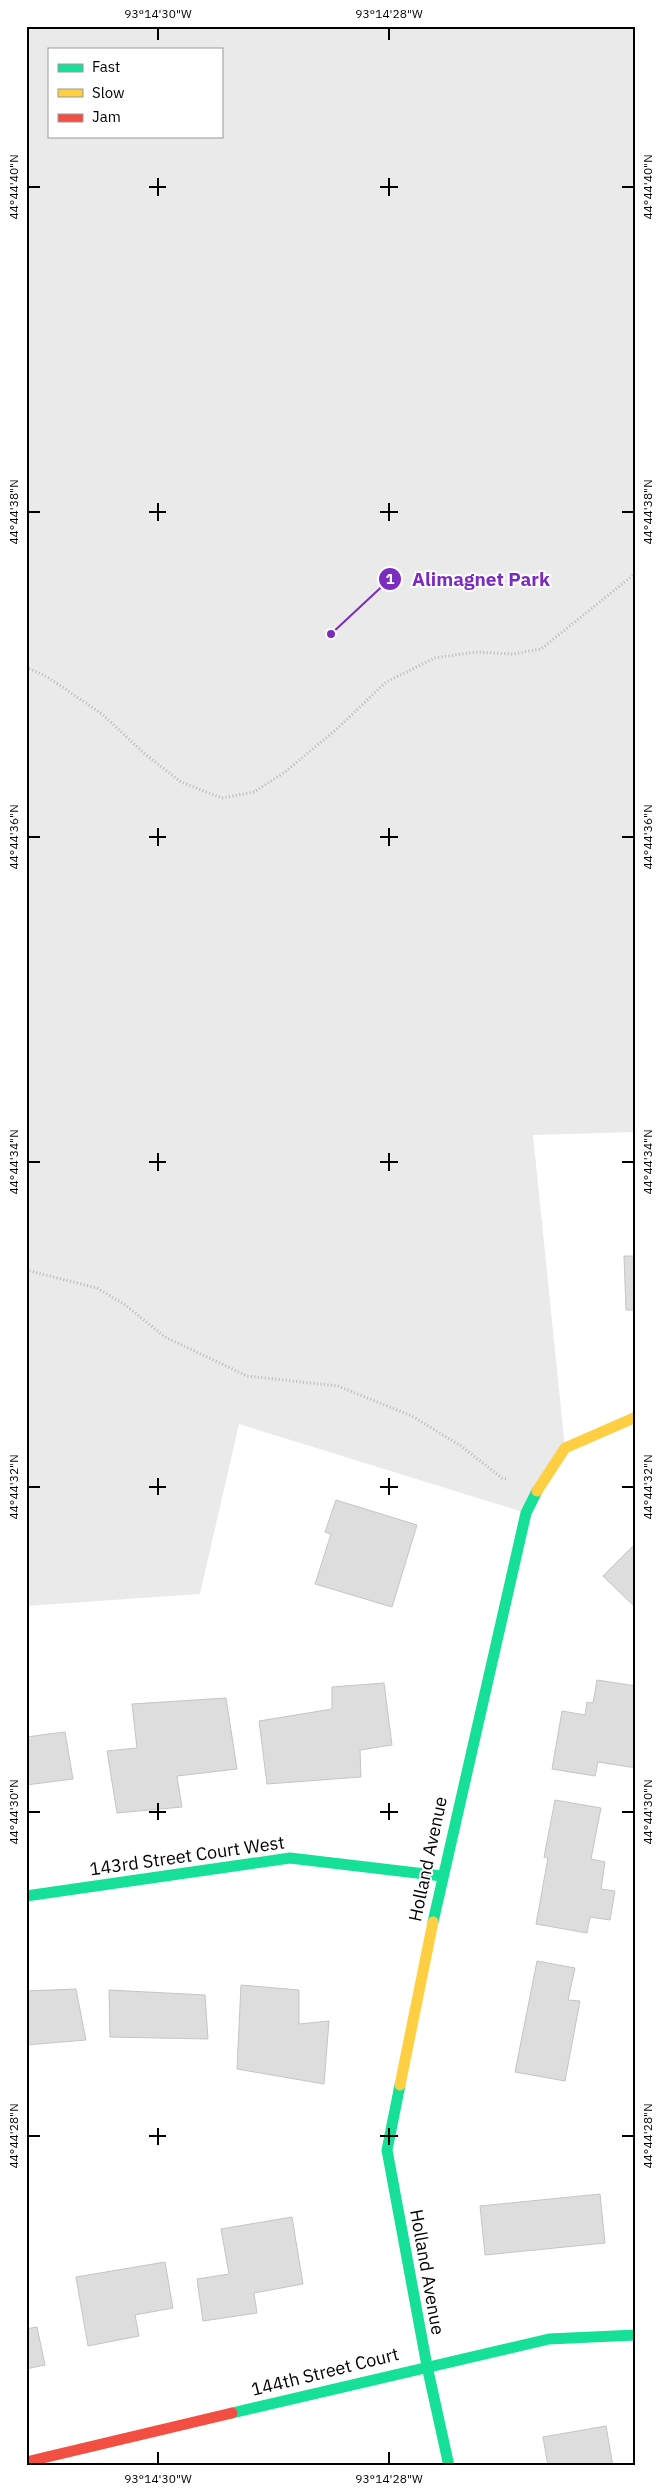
<svg xmlns="http://www.w3.org/2000/svg" width="662" height="2492" viewBox="0 0 662 2492" font-family="'IBM Plex Sans',sans-serif">
  <rect width="100%" height="100%" fill="#fff"/>
  <!-- green -->
  <path fill="#eaeaea" fill-rule="evenodd" d="M26,26H636V1132L533,1135L565,1448L526,1513L239,1424L200,1594L26,1606ZM49,49H221V136H49Z"/>
  <!-- building -->
  <g fill="#ddd" stroke="#c5c5c5">
    <polygon points="624,1256 636,1256 636,1310 626,1310"/>
    <polygon points="336,1500 417,1525 392,1607 315,1584 331,1534 325,1532"/>
    <polygon points="636,1543 636,1608 603,1576"/>
    <polygon points="597,1680 636,1686 636,1768 598,1762 595,1776 552,1769 562,1711 585,1715 587,1702 593,1703"/>
    <polygon points="384,1683 392,1745 360,1750 361,1777 267,1784 259,1721 332,1709 332,1687"/>
    <polygon points="226,1698 237,1769 177,1776 182,1807 117,1813 107,1751 137,1748 132,1704"/>
    <polygon points="65,1732 73,1779 26,1785 26,1737"/>
    <polygon points="555,1800 601,1808 591,1859 605,1862 601,1889 615,1891 610,1920 590,1917 587,1933 536,1924 548,1858 544,1857"/>
    <polygon points="537,1961 575,1968 568,2000 580,2001 565,2081 515,2072"/>
    <polygon points="241,1985 299,1990 299,2024 329,2021 324,2084 237,2069"/>
    <polygon points="76,1989 86,2040 26,2045 26,1991"/>
    <polygon points="109,1990 205,1995 208,2039 110,2037"/>
    <polygon points="600,2194 605,2243 485,2255 480,2206"/>
    <polygon points="292,2217 303,2284 254,2293 257,2313 203,2321 197,2279 229,2274 221,2229"/>
    <polygon points="165,2262 173,2308 135,2315 139,2336 88,2346 76,2277"/>
    <polygon points="37,2327 45,2365 26,2369 26,2329"/>
    <polygon points="606,2426 613,2466 548,2466 543,2437"/>
  </g>
  <g fill="none" stroke-linecap="round" stroke-linejoin="round">
    <!-- path -->
    <g stroke="#b8b8b8" stroke-width="3" stroke-dasharray="1 2.5" stroke-linecap="butt">
      <polyline points="26,667 49,678 102,714 145,754 181,782 222,798 254,792 285,772 338,728 386,682 435,658 476,652 513,654 541,649 636,573"/>
      <polyline points="26,1270 97,1288 124,1304 165,1337 247,1376 338,1386 412,1416 461,1446 502,1478 508,1479"/>
    </g>
    <!-- fast -->
    <g stroke="#16e098" stroke-width="11">
      <polyline points="26,1896 290,1858 442,1876"/>
      <polyline points="433,1922 526,1513 537,1491"/>
      <polyline points="400,2085 387,2150 427,2366 449,2466"/>
      <polyline points="232,2413 549,2339 636,2335"/>
    </g>
    <!-- slow -->
    <g stroke="#ffcf43" stroke-width="11">
      <polyline points="537,1491 565,1448 636,1417"/>
      <polyline points="400,2085 433,1922"/>
    </g>
    <!-- jam -->
    <polyline stroke="#f24e42" stroke-width="11" points="26,2462 232,2413"/>
  </g>
  <!-- ticks -->
  <path fill="none" stroke="#000" stroke-width="2" d="M158,28V40M389,28V40M158,178V196M389,178V196M28,187H40M149,187H166M380,187H398M622,187H634M158,503V521M389,503V521M28,512H40M149,512H166M380,512H398M622,512H634M158,828V846M389,828V846M28,837H40M149,837H166M380,837H398M622,837H634M158,1153V1171M389,1153V1171M28,1162H40M149,1162H166M380,1162H398M622,1162H634M158,1478V1495M389,1478V1495M28,1487H40M149,1487H166M380,1487H398M622,1487H634M158,1803V1820M389,1803V1820M28,1812H40M149,1812H166M380,1812H398M622,1812H634M158,2128V2145M389,2128V2145M28,2136H40M149,2136H166M380,2136H398M622,2136H634M158,2452V2464M389,2452V2464"/>
  <g text-anchor="middle" stroke-width="4" stroke-linejoin="round" paint-order="stroke">
    <!-- street labels -->
    <g font-size="18" fill="#000" stroke="#fff">
      <text transform="translate(187 1856) rotate(-8)" y="6">143rd Street Court West</text>
      <text transform="translate(428 1859) rotate(-78)" y="6">Holland Avenue</text>
      <text transform="translate(427 2272) rotate(80)" y="6">Holland Avenue</text>
      <text transform="translate(325 2372) rotate(-14)" y="6">144th Street Court</text>
    </g>
  </g>
  <!-- callouts -->
  <path fill="none" stroke="#7b2cbf" stroke-width="2" d="M331 634L390 579"/>
  <g fill="#7b2cbf" stroke="#fff" stroke-width="2">
    <circle cx="331" cy="634" r="5"/>
    <circle cx="390" cy="579" r="12"/>
  </g>
  <g font-size="15" text-anchor="middle" font-weight="bold" fill="#fff">
    <text x="390" y="584">1</text>
  </g>
  <g font-size="19" text-anchor="middle" font-weight="bold" fill="#7b2cbf" stroke="#fff" stroke-width="4" stroke-linejoin="round" paint-order="stroke">
    <text x="481" y="586">Alimagnet Park</text>
  </g>
  <!-- border -->
  <rect width="662" height="2492" fill="none" stroke="#ffffff" stroke-width="55"/>
  <!-- legend -->
  <rect x="48" y="48" width="175" height="90" fill="#ffffff" stroke="#999999"/>
  <rect x="58" y="64" width="25" height="8" fill="#16e098" stroke="#999999"/>
  <text x="92" y="72" font-size="15" fill="#000000">Fast</text>
  <rect x="58" y="89" width="25" height="8" fill="#ffcf43" stroke="#999999"/>
  <text x="92" y="98" font-size="15" fill="#000000">Slow</text>
  <rect x="58" y="114" width="25" height="8" fill="#f24e42" stroke="#999999"/>
  <text x="92" y="122" font-size="15" fill="#000000">Jam</text>
  <rect x="28" y="28" width="606" height="2436" fill="none" stroke="#000" stroke-width="2"/>
  <g font-size="12" text-anchor="middle" fill="#000">
    <text x="158" y="18">93°14'30"W</text>
    <text x="389" y="18">93°14'28"W</text>
    <text transform="translate(14 187) rotate(-90)" y="4">44°44'40"N</text>
    <text transform="translate(648 187) rotate(-90)" y="4">44°44'40"N</text>
    <text transform="translate(14 512) rotate(-90)" y="4">44°44'38"N</text>
    <text transform="translate(648 512) rotate(-90)" y="4">44°44'38"N</text>
    <text transform="translate(14 837) rotate(-90)" y="4">44°44'36"N</text>
    <text transform="translate(648 837) rotate(-90)" y="4">44°44'36"N</text>
    <text transform="translate(14 1162) rotate(-90)" y="4">44°44'34"N</text>
    <text transform="translate(648 1162) rotate(-90)" y="4">44°44'34"N</text>
    <text transform="translate(14 1487) rotate(-90)" y="4">44°44'32"N</text>
    <text transform="translate(648 1487) rotate(-90)" y="4">44°44'32"N</text>
    <text transform="translate(14 1812) rotate(-90)" y="4">44°44'30"N</text>
    <text transform="translate(648 1812) rotate(-90)" y="4">44°44'30"N</text>
    <text transform="translate(14 2136) rotate(-90)" y="4">44°44'28"N</text>
    <text transform="translate(648 2136) rotate(-90)" y="4">44°44'28"N</text>
    <text x="158" y="2483">93°14'30"W</text>
    <text x="389" y="2483">93°14'28"W</text>
  </g>
</svg>
